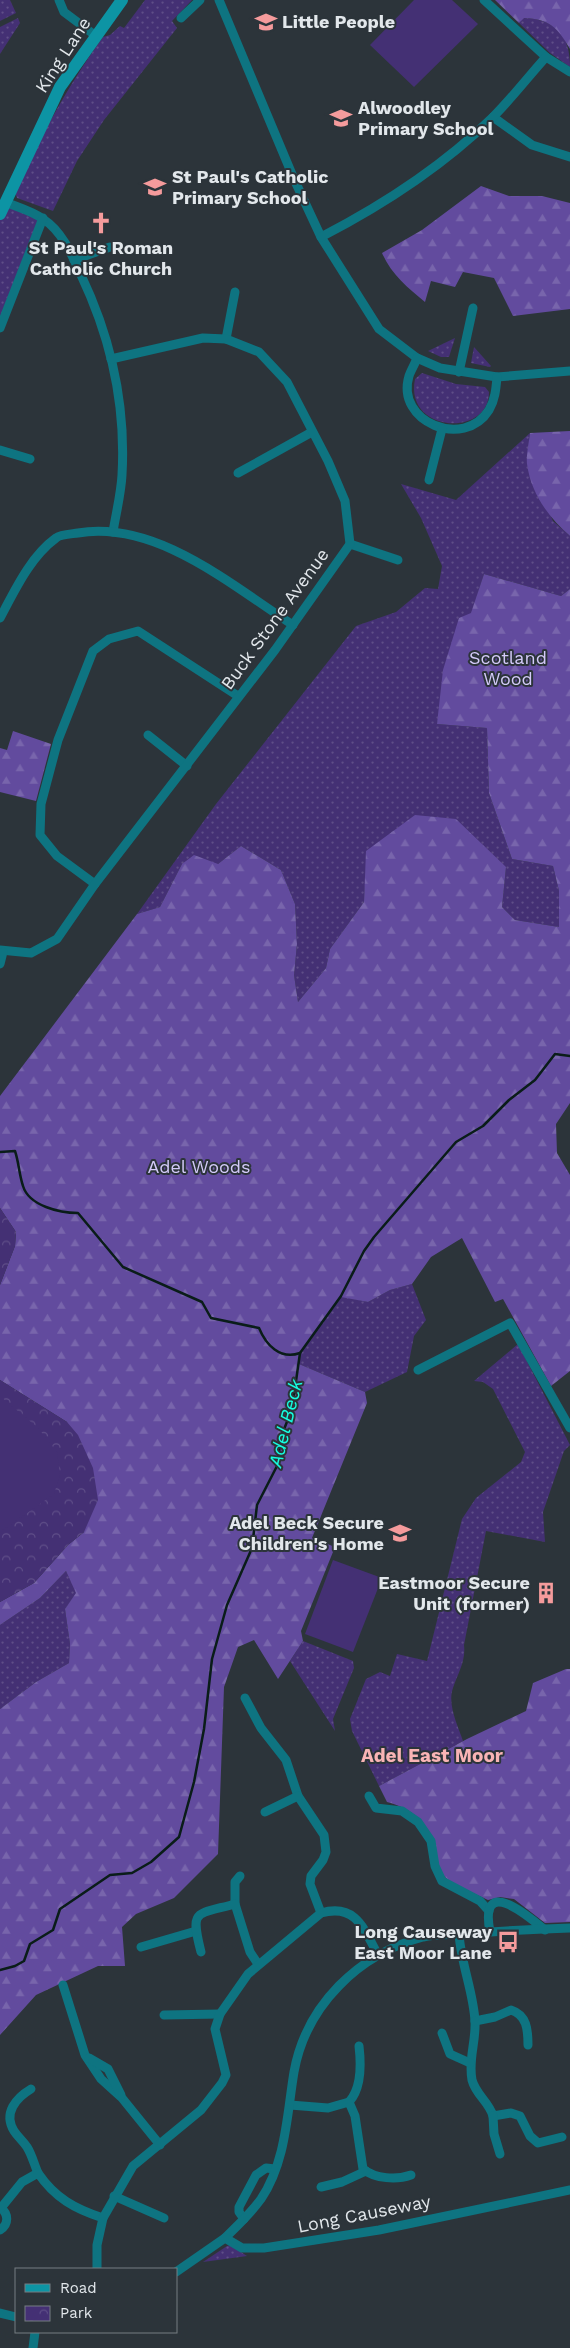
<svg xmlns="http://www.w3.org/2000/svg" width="570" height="2348" viewBox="0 0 570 2348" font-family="'Work Sans',sans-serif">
  <defs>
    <pattern id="grass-dots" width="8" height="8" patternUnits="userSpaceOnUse" patternTransform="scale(1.25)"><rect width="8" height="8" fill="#443074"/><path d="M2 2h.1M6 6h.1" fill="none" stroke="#5f4e88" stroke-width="1.8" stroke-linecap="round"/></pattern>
    <pattern id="forest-firs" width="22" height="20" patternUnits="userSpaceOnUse" patternTransform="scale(1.25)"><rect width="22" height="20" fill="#624b9e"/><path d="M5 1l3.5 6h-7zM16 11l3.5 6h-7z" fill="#7865ac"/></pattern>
    <pattern id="park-crowns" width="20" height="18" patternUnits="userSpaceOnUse" patternTransform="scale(1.25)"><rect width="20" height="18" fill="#443074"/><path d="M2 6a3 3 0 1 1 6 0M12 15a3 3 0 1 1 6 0" fill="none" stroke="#5f4e88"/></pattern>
  </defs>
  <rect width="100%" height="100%" fill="#2c343a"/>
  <!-- grass -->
  <g fill="url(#grass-dots)">
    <polygon points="0,0 10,0 16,13 0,21"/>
    <path d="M145,0H192L172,21L177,28L104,120L77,161L53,211L17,198L15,192C41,136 67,87 103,37L110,35L120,26L124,28Z"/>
    <polygon points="18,18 20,23 0,54 0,27"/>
    <path d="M523,18C556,19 570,36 570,67L550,53L519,23Z"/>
    <polygon points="5,202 43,218 0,328 0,214"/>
    <polygon points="455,338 449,357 441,357 428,351"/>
    <polygon points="474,347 491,366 490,367 471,363"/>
    <path d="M422,373L456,384L485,387L489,392C489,438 404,433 415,379Z"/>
    <polygon points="530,433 527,463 553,521 570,536 570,589 561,596 484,574 437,724 487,728 489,793 512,859 553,866 559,891 559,927 515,920 502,907 506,867 367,851 364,902 330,949 326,968 298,1002 294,975 297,944 295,904 281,870 241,846 218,864 182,864 160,907 137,914 216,804 356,626 396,612 425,588 438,589 442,566 421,518 401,484 456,500"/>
    <polygon points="412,1284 426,1320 414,1336 407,1372 365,1392 299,1364 300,1353 341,1296 368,1302 390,1290"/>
    <path d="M518,1344L570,1445L564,1451L543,1512L545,1542L486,1531L464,1645C466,1661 458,1673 453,1688C447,1704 458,1726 463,1741L379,1786L352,1731L350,1719L366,1679L380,1672L390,1676L397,1654L427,1661L462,1519L476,1498L521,1462L525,1452L493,1389L483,1382L474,1381Z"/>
    <polygon points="66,1571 77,1593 65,1609 70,1644 69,1663 36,1682 0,1709 0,1625 40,1598"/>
    <polygon points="303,1641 353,1661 354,1668 333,1719 335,1731 290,1661"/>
    <polygon points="230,2245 247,2256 203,2262 227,2246"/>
  </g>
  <!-- forest -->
  <g fill="url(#forest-firs)">
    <path d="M495,0H570V49C558,28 550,19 524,18L519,23Z"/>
    <path d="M481,186L509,196H542L570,203V309L513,316L494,278L463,272L455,287L431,281L425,302C408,288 391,274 382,253L422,230Z"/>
    <path d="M570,431V536C548,517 531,493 527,464C526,454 529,443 530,433Z"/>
    <polygon points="484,574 561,596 570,589 570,1103 556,1124 557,1153 570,1175 570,1371 551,1386 503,1299 495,1302 462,1238 431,1257 412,1284 390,1290 368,1302 341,1297 300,1353 299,1364 365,1392 367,1403 312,1538 335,1547 301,1631 303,1641 278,1679 254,1640 238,1647 224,1687 218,1854 174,1898 136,1914 122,1927 125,1966 98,1966 36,1995 0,2035 0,1709 36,1682 69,1663 70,1644 65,1609 76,1593 66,1571 40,1598 0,1625 0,1602 34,1583 68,1545 84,1532 67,1422 0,1380 0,1285 15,1246 16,1232 0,1208 0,1096 137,914 160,907 182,864 194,855 218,864 241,846 281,870 295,904 297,944 294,975 298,1002 326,968 330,949 364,902 366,851 415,815 456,819 506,867 502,907 515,920 559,927 559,891 553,866 512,859 489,793 487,728 437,724 443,670 459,618 471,613"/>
    <polygon points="13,731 51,744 36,801 0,792 0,748 7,750"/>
    <path d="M566,1669H570V1922L545,1923L514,1899L500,1897L488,1900C478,1895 450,1884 444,1876C420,1841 438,1816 387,1802L379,1786L467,1739L526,1711L533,1683Z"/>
  </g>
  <!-- park -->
  <g fill="url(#park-crowns)">
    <polygon points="0,1208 16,1232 15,1246 0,1285"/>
    <polygon points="0,1380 67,1422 78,1435 93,1468 98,1500 84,1532 68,1545 34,1583 0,1602"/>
  </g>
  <!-- garden -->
  <g fill="#443074">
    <polygon points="414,0 452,0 478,24 414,87 370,45"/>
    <polygon points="0,1396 38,1428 57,1452 60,1475 54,1494 0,1532"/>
    <polygon points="333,1560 382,1578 353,1652 305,1634"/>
  </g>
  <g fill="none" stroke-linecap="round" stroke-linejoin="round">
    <!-- stream -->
    <g stroke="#0a1d19" stroke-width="2.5">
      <path d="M0,1152L15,1151C19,1163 19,1174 23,1186C29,1206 60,1213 78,1213L123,1267L202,1302L211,1318L259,1328C266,1345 280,1360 300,1353"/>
      <polyline points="0,1970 15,1966 24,1961 30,1944 53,1930 60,1909 110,1875 132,1873 151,1862 179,1837 194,1782 204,1729 212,1659 227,1605 252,1548 257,1505 277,1466 281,1437 292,1409 300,1353 341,1296 364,1251 374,1237 456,1142 483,1126 509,1100 535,1080 555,1054 570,1056"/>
    </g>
    <!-- street -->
    <g stroke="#0e7481" stroke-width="9">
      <polyline points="59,0 64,12 96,36"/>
      <polyline points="219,0 294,179 321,237 379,329 417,358 440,368 497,377 570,371"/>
      <polyline points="484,0 546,57 570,72"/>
      <polyline points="181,18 200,0"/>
      <polyline points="493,117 532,145 570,157"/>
      <path d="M5,202C17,207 32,211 43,219C62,231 72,255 81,275C111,338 126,405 122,475C121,494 116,513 113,532"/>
      <path d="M321,237C383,205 443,166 493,117C512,98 528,77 546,57"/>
      <polyline points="74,260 110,247"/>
      <polyline points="0,328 43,218"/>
      <polyline points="226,339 235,292"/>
      <path d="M417,358C415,364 411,370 409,376C395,422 464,450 489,410C495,400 496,389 497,377"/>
      <polyline points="459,372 473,308"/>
      <polyline points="0,450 30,459"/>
      <polyline points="238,473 312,432"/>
      <polyline points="429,480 442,429"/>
      <polyline points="350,544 398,560"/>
      <path d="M0,618C15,590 30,557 56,538C61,534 72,534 78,533C156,520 231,585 293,625"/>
      <polyline points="148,735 187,766"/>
      <polyline points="95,884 57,856 40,835 41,804 58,740 93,651 109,639 138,631 238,696"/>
      <polyline points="0,950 31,953 57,939 95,884 275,650 350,544 345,501 328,461 287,382 259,352 226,339 203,338 111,359"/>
      <polyline points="0,964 3,952"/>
      <polyline points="418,1370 510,1323 570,1428"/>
      <polyline points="245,1698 261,1728 286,1760 298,1796 324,1835 326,1852 323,1860 311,1876 310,1884 321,1913"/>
      <polyline points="369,1796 376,1808 402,1811 418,1822 431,1841 435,1866 442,1881 480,1901 489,1911"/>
      <polyline points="265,1812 298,1796"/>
      <polyline points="235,1904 235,1882 240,1876"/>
      <path d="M490,1932C479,1875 526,1914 545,1930"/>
      <path d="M459,1934C461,1964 474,1994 475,2022C476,2042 468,2060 472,2080C476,2095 489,2102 493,2116L511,2113L520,2116L530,2136L538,2143L562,2137"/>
      <polyline points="141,1947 196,1931"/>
      <path d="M201,1952C190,1909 195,1915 235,1904L250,1952L258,1964"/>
      <polyline points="63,1985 85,2055 101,2079 122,2098 160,2145"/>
      <polyline points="164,2015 220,2014"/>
      <path d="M475,2021L495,2017L511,2010C527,2015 528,2030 528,2045"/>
      <polyline points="442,2033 450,2054 470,2063"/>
      <polyline points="89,2058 108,2069 121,2095"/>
      <path d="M31,2089C16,2098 3,2113 14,2131C18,2137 23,2141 27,2147C32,2155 34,2164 38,2173"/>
      <path d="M349,2102C362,2088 361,2063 359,2046"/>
      <path d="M290,2105L328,2108L349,2102L355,2116L363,2169C375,2179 397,2180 411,2175"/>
      <polyline points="493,2116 494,2134 500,2154"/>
      <polyline points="321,2187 342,2182 366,2171"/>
      <polyline points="114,2196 164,2218"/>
      <path d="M0,2207C9,2214 9,2224 0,2230"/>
      <path d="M1,2208L22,2182L38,2173C55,2198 75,2209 103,2218"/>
      <polyline points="244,2219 239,2212 239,2207 256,2175 266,2168 275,2169"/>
      <path d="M225,2238C238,2225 251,2213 261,2199C286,2162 287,2114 294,2072C306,2005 359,1954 423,1937C436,1934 451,1935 464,1934C499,1931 535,1929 570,1928"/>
      <path d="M97,2269V2245L103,2218L133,2166L201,2110L222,2083L226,2075L215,2029L220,2014L248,1974L321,1913C356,1903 364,1929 378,1955"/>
      <polyline points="176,2272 225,2238 242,2248 264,2248 379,2230 570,2190"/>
      <polyline points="0,2313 16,2317"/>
      <polyline points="33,2348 35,2332"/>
    </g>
    <!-- secondary -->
    <polyline stroke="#0d94a4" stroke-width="12" points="0,214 60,87 122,0"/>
  </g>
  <!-- icons -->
  <defs>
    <g id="school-bare" transform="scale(1.725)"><path d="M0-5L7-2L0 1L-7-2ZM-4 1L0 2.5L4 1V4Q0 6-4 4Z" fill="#f59b9c" stroke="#2c343a" stroke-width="2.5" paint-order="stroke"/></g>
    <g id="church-bare" transform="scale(1.725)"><path d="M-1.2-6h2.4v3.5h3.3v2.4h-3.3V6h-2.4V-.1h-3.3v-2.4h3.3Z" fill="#f59b9c" stroke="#2c343a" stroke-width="2.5" paint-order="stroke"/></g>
    <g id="building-bare" transform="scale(1.725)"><path d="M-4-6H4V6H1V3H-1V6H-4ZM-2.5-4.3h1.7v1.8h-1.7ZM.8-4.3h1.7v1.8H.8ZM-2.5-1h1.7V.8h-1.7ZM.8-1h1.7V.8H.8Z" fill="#f59b9c" stroke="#2c343a" stroke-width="2.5" paint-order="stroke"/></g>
    <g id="bus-bare" transform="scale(1.725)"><path d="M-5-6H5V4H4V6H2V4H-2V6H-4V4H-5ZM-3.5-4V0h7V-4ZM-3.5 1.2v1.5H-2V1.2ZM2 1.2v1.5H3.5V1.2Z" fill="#f59b9c" stroke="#2c343a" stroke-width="2.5" paint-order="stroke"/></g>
  </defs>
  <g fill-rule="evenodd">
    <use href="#school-bare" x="266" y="22"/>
    <use href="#school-bare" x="341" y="118"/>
    <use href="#school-bare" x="155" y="187"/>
    <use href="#church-bare" x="101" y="223"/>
    <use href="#school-bare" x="400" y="1533"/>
    <use href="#building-bare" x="546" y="1593"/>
    <use href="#bus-bare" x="508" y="1942"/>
  </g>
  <g text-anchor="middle" stroke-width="4" stroke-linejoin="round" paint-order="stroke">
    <!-- poi labels -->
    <g font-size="18" font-weight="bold" fill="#e2e7eb" stroke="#2c343a" text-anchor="start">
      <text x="282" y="28">Little People</text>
      <text x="358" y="114">Alwoodley<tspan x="358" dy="21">Primary School</tspan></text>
      <text x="172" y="183">St Paul's Catholic<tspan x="172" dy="21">Primary School</tspan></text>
      <text x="101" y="254" text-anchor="middle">St Paul's Roman<tspan x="101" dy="21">Catholic Church</tspan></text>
      <text x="384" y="1529" text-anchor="end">Adel Beck Secure<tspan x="384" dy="21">Children's Home</tspan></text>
      <text x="530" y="1589" text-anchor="end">Eastmoor Secure<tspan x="530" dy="21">Unit (former)</tspan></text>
      <text x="492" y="1938" text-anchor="end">Long Causeway<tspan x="492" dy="21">East Moor Lane</tspan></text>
    </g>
    <!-- street labels -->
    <g font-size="18" fill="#e2e7eb" stroke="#2c343a">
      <text transform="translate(63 55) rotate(-57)" y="6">King Lane</text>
      <text transform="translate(275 619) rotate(-54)" y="6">Buck Stone Avenue</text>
      <text transform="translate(364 2214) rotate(-11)" y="6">Long Causeway</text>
    </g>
    <!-- park labels -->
    <g font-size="18" fill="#d4cbf9" stroke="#2c343a">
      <text x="508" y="664">Scotland<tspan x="508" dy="21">Wood</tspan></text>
      <text x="199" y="1173">Adel Woods</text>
    </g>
    <!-- water labels -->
    <g font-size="19" font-style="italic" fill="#15fde0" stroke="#2c343a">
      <text transform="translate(285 1423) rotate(-76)" y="7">Adel Beck</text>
    </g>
    <!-- neighbourhood labels -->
    <g font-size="19" font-weight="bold" fill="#f9b4b5" stroke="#2c343a">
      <text x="432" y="1762">Adel East Moor</text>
    </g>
  </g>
  <!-- legend -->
  <rect x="15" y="2268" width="162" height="65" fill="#2c343a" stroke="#757c81"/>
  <rect x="25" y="2284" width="25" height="8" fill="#0d94a4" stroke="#757c81"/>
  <text x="60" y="2293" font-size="15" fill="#e2e7eb">Road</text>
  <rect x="25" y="2306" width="25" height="15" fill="url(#park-crowns)" stroke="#757c81"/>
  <text x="60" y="2318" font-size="15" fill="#e2e7eb">Park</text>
</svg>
